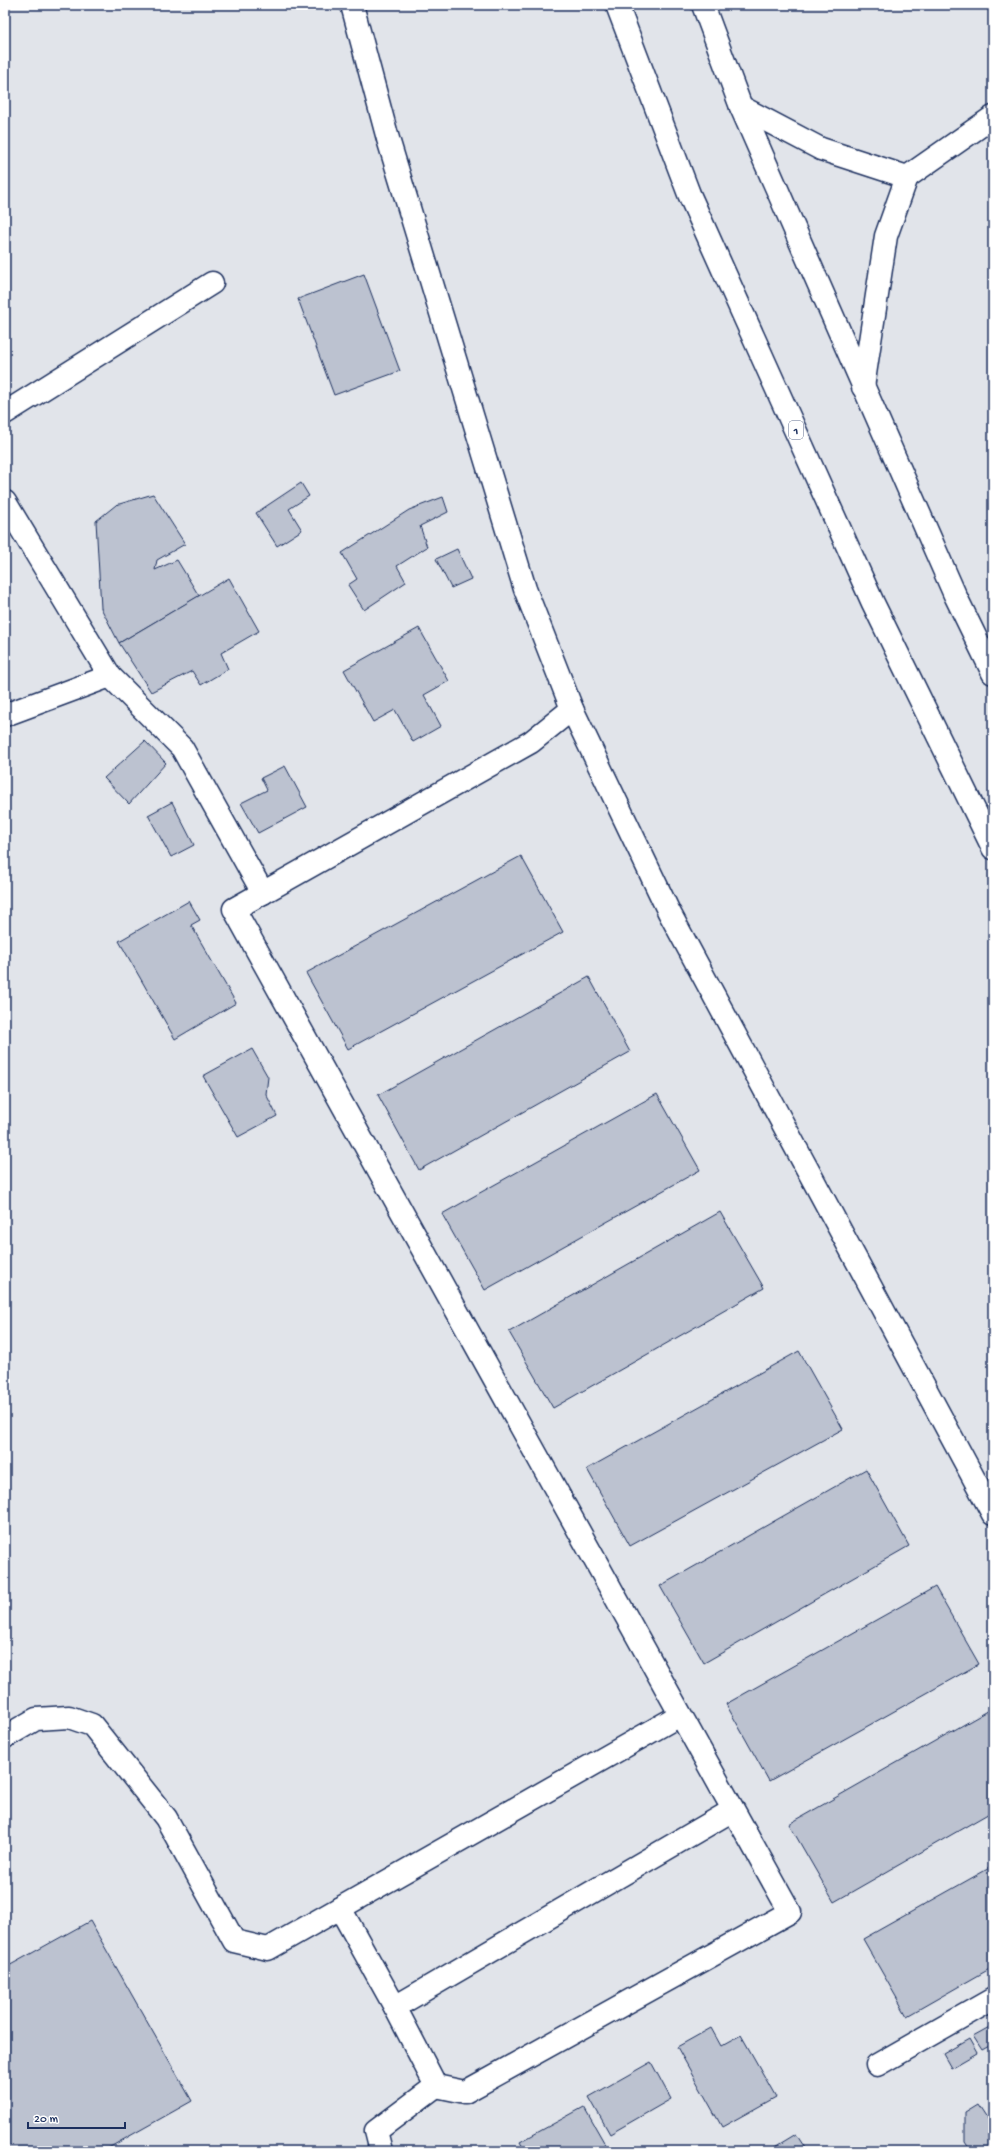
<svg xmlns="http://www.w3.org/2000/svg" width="998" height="2156" viewBox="0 0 998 2156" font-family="'Gochi Hand',sans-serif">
  <rect width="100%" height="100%" fill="#f1f2f5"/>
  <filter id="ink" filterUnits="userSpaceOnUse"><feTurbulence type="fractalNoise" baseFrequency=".025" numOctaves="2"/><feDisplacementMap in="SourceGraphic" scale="8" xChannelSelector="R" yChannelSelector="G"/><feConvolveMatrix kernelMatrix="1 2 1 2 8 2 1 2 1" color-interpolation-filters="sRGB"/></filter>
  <g filter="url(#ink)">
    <!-- built -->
    <rect fill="#e1e4ea" x="5" y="5" width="988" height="2146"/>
    <!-- building -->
    <g fill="#bcc2d0" stroke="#1b2f5e">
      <polygon points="364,274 400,371 334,395 298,299"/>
      <polygon points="301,483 309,496 289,509 302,530 277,546 256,513"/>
      <polygon points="153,494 185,544 157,560 155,570 177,560 199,596 119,643 101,608 96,521 116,505"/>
      <polygon points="443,497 448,512 420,526 427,547 397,566 406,582 364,610 348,585 357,579 342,553 409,510"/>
      <polygon points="457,549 471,579 451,588 436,559"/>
      <polygon points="229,578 259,631 221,653 228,669 201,685 192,671 151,692 119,643"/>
      <polygon points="419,628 449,681 424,695 441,726 413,742 395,710 373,722 344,670"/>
      <polygon points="145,741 166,763 129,804 104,778"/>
      <polygon points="285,766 307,807 258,833 241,803 267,790 261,778"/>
      <polygon points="172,802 194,845 171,857 148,815"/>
      <polygon points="521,856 563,932 348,1049 306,973"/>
      <polygon points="189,901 200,920 191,925 236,1003 175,1039 119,941"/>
      <polygon points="589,977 630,1052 419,1170 378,1095"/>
      <polygon points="252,1049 268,1077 266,1094 277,1116 238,1137 203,1076"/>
      <polygon points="657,1094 700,1170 485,1290 442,1214"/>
      <polygon points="720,1212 764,1288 553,1408 509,1332"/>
      <polygon points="799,1351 843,1429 630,1546 587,1469"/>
      <polygon points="866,1469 909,1546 704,1663 660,1586"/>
      <polygon points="935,1587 979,1664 769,1781 726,1704"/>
      <polygon points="993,1708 993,1811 834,1902 789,1824"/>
      <polygon points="993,1866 993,1967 907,2016 863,1939"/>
      <polygon points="90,1921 192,2101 103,2151 5,2151 5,1968"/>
      <polygon points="993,2025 993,2044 982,2050 973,2036"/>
      <polygon points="711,2028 721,2046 741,2035 776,2097 722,2127 677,2047"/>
      <polygon points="969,2039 977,2053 951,2068 943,2054"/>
      <polygon points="651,2062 671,2099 610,2134 589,2097"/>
      <polygon points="978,2105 993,2128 993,2151 971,2151 965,2142 965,2113"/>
      <polygon points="584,2107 609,2151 525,2151 520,2142"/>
      <polygon points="796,2134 807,2151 768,2151"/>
    </g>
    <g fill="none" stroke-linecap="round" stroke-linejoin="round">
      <!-- minor casing -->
      <g stroke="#1b2f5e" stroke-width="25">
        <g id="minor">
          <polyline points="352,5 388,139 525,589 572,709 669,912 993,1514"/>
          <polyline points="741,107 821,149 907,177 993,117"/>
          <polyline points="863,387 886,236 907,177"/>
          <polyline points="5,413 212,283"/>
          <polyline points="5,502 110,676 182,748 263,893"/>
          <polyline points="5,715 110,676"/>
          <polyline points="5,1737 36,1719 69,1717 92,1725 166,1818 234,1941 268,1949 680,1715"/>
          <polyline points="340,1908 395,2007 436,2086 465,2092 790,1912 234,909 531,742 572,709"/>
          <polyline points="395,2007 733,1810"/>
          <polyline points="877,2065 993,1999"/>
          <polyline points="381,2151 376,2131 436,2086"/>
        </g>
      </g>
      <!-- highway casing -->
      <g stroke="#1b2f5e" stroke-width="25">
        <g id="highway">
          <polyline points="617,5 689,194 873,603 993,848"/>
          <polyline points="703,5 741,107 955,595 993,673"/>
        </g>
      </g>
      <!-- minor -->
      <use href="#minor" stroke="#fff" stroke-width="22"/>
      <!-- highway -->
      <use href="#highway" stroke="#fff" stroke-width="22"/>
    </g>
  </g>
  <g text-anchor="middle" stroke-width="3" stroke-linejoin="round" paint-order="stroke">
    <!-- shield labels -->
    <rect fill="#fff" stroke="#5f6d8e" stroke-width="1" x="789" y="421" width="14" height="18" rx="3"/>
    <g font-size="11" font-weight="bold" fill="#1b2f5e">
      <text x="796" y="434">1</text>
    </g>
  </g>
  <!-- margin -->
  <rect width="998" height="2156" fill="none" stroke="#fff" stroke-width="20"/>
  <rect x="10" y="10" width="978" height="2136" fill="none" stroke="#1b2f5e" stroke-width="1.5" filter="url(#ink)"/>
  <!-- scale -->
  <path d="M28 2122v6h97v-6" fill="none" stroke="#1b2f5e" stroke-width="2"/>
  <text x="34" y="2122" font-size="12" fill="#1b2f5e" stroke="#ffffff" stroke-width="3" paint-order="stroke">20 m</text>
</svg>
